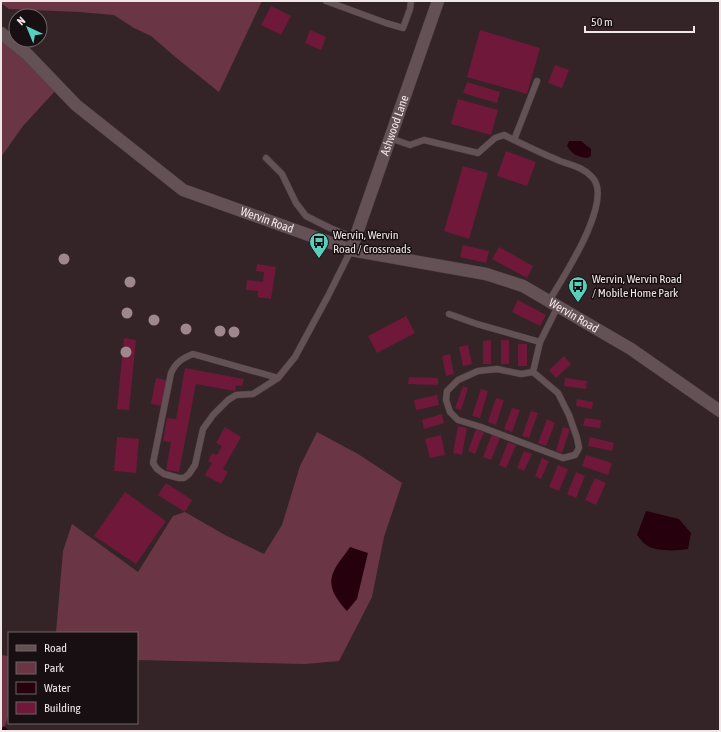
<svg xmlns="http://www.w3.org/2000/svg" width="721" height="732" viewBox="0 0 721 732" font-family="'Asap Condensed',sans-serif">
  <rect width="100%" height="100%" fill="#342428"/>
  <!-- green -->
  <g fill="#6a3645">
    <polygon points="1,1 262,1 219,92 179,60 151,36 134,28 114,15 79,12 9,9 1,3"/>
    <polygon points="1,36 56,90 23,126 1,157"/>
    <polygon points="317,432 358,454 402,483 384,537 372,597 339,661 305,664 137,660 137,633 56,633 63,551 72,524 138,572 173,516 185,512 225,535 264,554 282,525 300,466"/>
    <polygon points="1,655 9,656 9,713 4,729 6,731 1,731"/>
  </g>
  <!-- water -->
  <g fill="#27000d">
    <path d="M569,141H581L591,149V156L587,158C577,157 572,154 567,146Z"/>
    <path d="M646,511L679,519L691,533L688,549C679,551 661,551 652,548C645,546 641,540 637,535Z"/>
    <path d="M350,547L368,553L357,599L347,611C337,600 326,586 334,571C337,563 345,555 350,547Z"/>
  </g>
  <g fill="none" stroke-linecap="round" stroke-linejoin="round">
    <!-- stream -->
    <polyline stroke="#27000d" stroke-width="4.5" points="4,729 6,731"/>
  </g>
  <!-- building -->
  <g fill="#6f1839">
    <polygon points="271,6 291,16 281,35 261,25"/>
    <polygon points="310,30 326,37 321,50 305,43"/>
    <polygon points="480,30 540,48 527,94 467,77"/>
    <polygon points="555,65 569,70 562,88 548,83"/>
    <polygon points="467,82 500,92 497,103 463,93"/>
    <polygon points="458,99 498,110 491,135 451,124"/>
    <polygon points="506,151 536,162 527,186 497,176"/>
    <polygon points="463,166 488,173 469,239 444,231"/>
    <polygon points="463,245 489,251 486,263 460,257"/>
    <polygon points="499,247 533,266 527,278 492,259"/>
    <polygon points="257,264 276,267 271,299 258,297 258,291 246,290 247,280 263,282 264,272 256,271"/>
    <polygon points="518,300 546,315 540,326 512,312"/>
    <polygon points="406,316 415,333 377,353 368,336"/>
    <polygon points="124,338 136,340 129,410 117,409"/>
    <polygon points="491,340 491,364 483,364 483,341"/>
    <rect x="501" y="340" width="8" height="24"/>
    <rect x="518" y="344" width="9" height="22"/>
    <polygon points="468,345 472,364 463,366 459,347"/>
    <polygon points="450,354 454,374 446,376 442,356"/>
    <polygon points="564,356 571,364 556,378 549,370"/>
    <polygon points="185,368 244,379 242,386 236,385 235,391 196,384 179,472 166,470 171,442 163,441 167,418 176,419"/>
    <polygon points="409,377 438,378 438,385 408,384"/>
    <polygon points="156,378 167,380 162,406 151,404"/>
    <polygon points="565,378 587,381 586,389 564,386"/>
    <polygon points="463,386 468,388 461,410 455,408"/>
    <polygon points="481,389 488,391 480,418 472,416"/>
    <polygon points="437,395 439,405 416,410 414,400"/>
    <polygon points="496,398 504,400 496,425 488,422"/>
    <polygon points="577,399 593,402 592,409 576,406"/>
    <polygon points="512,408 520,410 512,432 504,429"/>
    <polygon points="531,411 538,413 529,438 522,436"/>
    <polygon points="442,414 444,423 424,429 422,420"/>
    <polygon points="585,418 601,420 600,428 583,426"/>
    <polygon points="547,419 555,423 546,446 538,443"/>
    <polygon points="458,426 467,428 462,455 453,453"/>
    <polygon points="225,427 241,437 223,469 228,472 221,484 205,475 212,463 208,461 212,453 217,455 222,446 216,443"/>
    <polygon points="563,427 570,429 562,453 556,451"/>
    <polygon points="476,429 484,432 475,454 468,451"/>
    <polygon points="492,434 500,438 491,460 483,457"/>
    <polygon points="441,435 445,455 430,458 425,439"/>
    <polygon points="117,437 139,439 136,473 114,471"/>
    <polygon points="590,437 614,443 612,451 588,446"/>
    <polygon points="508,442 516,445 506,468 499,465"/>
    <polygon points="524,451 532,454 524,471 517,468"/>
    <polygon points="586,455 612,463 608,475 582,466"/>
    <polygon points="542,458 549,461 541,479 535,476"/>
    <polygon points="558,465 568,469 559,491 549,487"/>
    <polygon points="576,472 585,476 576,498 567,494"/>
    <polygon points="595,478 606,483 596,505 585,500"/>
    <polygon points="166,483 192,500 185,512 158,495"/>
    <polygon points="125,492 166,521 136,564 94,536"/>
  </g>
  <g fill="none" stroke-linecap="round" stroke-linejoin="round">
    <!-- lane casing -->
    <g stroke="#4e4145" stroke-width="7">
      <g id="lane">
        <polyline points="326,1 386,23 403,28 410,9 411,1"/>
        <path d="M390,138L410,145L424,140L478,153L495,138L504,135C522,144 541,153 560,161C571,165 583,167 592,177C615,200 562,279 549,301"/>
        <polyline points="514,140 537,81"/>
        <polyline points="266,158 282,174 296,203 306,216 330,228 355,238"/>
        <polyline points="449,314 477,324 540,342"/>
        <polyline points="533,372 521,374 497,369 478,371 458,380 447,391 446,400 450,412 458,420 481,427 563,458 575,455 579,448 577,438 569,415 558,393 533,372 540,342 558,306"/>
        <path d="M278,378L193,354C183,358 176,362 171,373L153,463L157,469L164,474L179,478H184L189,474L195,465L203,429L213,415L228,400L236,395L253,394L278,378L295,357L328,296L351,250"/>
      </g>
    </g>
    <!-- street casing -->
    <g stroke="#4e4145" stroke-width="13">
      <g id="street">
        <path id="s1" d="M351,250L438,1"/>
      </g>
    </g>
    <!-- secondary casing -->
    <g stroke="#4e4145" stroke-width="13">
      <g id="secondary">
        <path id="s2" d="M1,33L27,54L76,105L183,190L351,250L486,274L523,286L631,349L720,411"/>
      </g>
    </g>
    <!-- lane -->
    <use href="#lane" stroke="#635155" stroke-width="6"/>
    <!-- street -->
    <use href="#street" stroke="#635155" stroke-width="12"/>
    <!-- secondary -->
    <use href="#secondary" stroke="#635155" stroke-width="12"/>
  </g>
  <!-- trees -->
  <g fill="#9e888d">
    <circle cx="64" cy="259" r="5.5"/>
    <circle cx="130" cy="282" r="5.5"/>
    <circle cx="127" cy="313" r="5.5"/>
    <circle cx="154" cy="320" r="5.5"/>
    <circle cx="186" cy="329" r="5.5"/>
    <circle cx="220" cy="331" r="5.5"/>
    <circle cx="234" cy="332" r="5.5"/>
    <circle cx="126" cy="352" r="5.5"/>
  </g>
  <!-- icons -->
  <defs>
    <g id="bus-pin" transform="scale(1)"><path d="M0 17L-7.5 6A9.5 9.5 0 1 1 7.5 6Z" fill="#5acebd" stroke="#170f11"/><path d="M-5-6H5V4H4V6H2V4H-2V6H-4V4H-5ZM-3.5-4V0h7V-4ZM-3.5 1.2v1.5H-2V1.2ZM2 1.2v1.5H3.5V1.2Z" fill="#111"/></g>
  </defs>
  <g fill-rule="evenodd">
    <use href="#bus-pin" x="319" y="242"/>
    <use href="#bus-pin" x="578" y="286"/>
  </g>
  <g text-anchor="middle" stroke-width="3" stroke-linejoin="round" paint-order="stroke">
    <!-- street labels -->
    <g font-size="12" fill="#f1e6e8" stroke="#170f11">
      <text dy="4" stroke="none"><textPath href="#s1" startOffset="132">Ashwood Lane</textPath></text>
      <text dy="4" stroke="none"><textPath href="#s2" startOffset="330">Wervin Road</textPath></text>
      <text dy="4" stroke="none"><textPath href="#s2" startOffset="654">Wervin Road</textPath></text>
    </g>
    <!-- poi labels -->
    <g font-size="12" fill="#f1e6e8" stroke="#170f11" text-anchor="start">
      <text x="333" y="239">Wervin, Wervin<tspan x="333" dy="14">Road / Crossroads</tspan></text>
      <text x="592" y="283">Wervin, Wervin Road<tspan x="592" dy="14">/ Mobile Home Park</tspan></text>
    </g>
  </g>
  <!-- border -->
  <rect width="721" height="732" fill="none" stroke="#f1e6e8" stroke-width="4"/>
  <!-- legend -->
  <rect x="8" y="632" width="130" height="92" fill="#170f11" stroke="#6e6567"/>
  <rect x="16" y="645" width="20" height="6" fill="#635155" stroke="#6e6567"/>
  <text x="44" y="652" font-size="12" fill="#f1e6e8">Road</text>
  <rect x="16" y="662" width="20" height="12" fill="#6a3645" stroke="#6e6567"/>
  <text x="44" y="672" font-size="12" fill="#f1e6e8">Park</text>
  <rect x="16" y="682" width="20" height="12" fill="#27000d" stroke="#6e6567"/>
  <text x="44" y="692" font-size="12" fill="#f1e6e8">Water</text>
  <rect x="16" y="702" width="20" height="12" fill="#6f1839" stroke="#6e6567"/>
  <text x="44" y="712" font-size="12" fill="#f1e6e8">Building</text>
  <!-- north arrow -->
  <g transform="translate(28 28) rotate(316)"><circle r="19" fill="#170f11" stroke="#6e6567"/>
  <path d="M0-3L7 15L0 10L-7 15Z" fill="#5acebd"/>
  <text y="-6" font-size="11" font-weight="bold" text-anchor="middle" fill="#f1e6e8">N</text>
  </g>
  <!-- scale -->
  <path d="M585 26v6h109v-6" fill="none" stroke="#f1e6e8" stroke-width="2"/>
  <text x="591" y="26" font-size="12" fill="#f1e6e8" stroke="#170f11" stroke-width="3" paint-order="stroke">50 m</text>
</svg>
